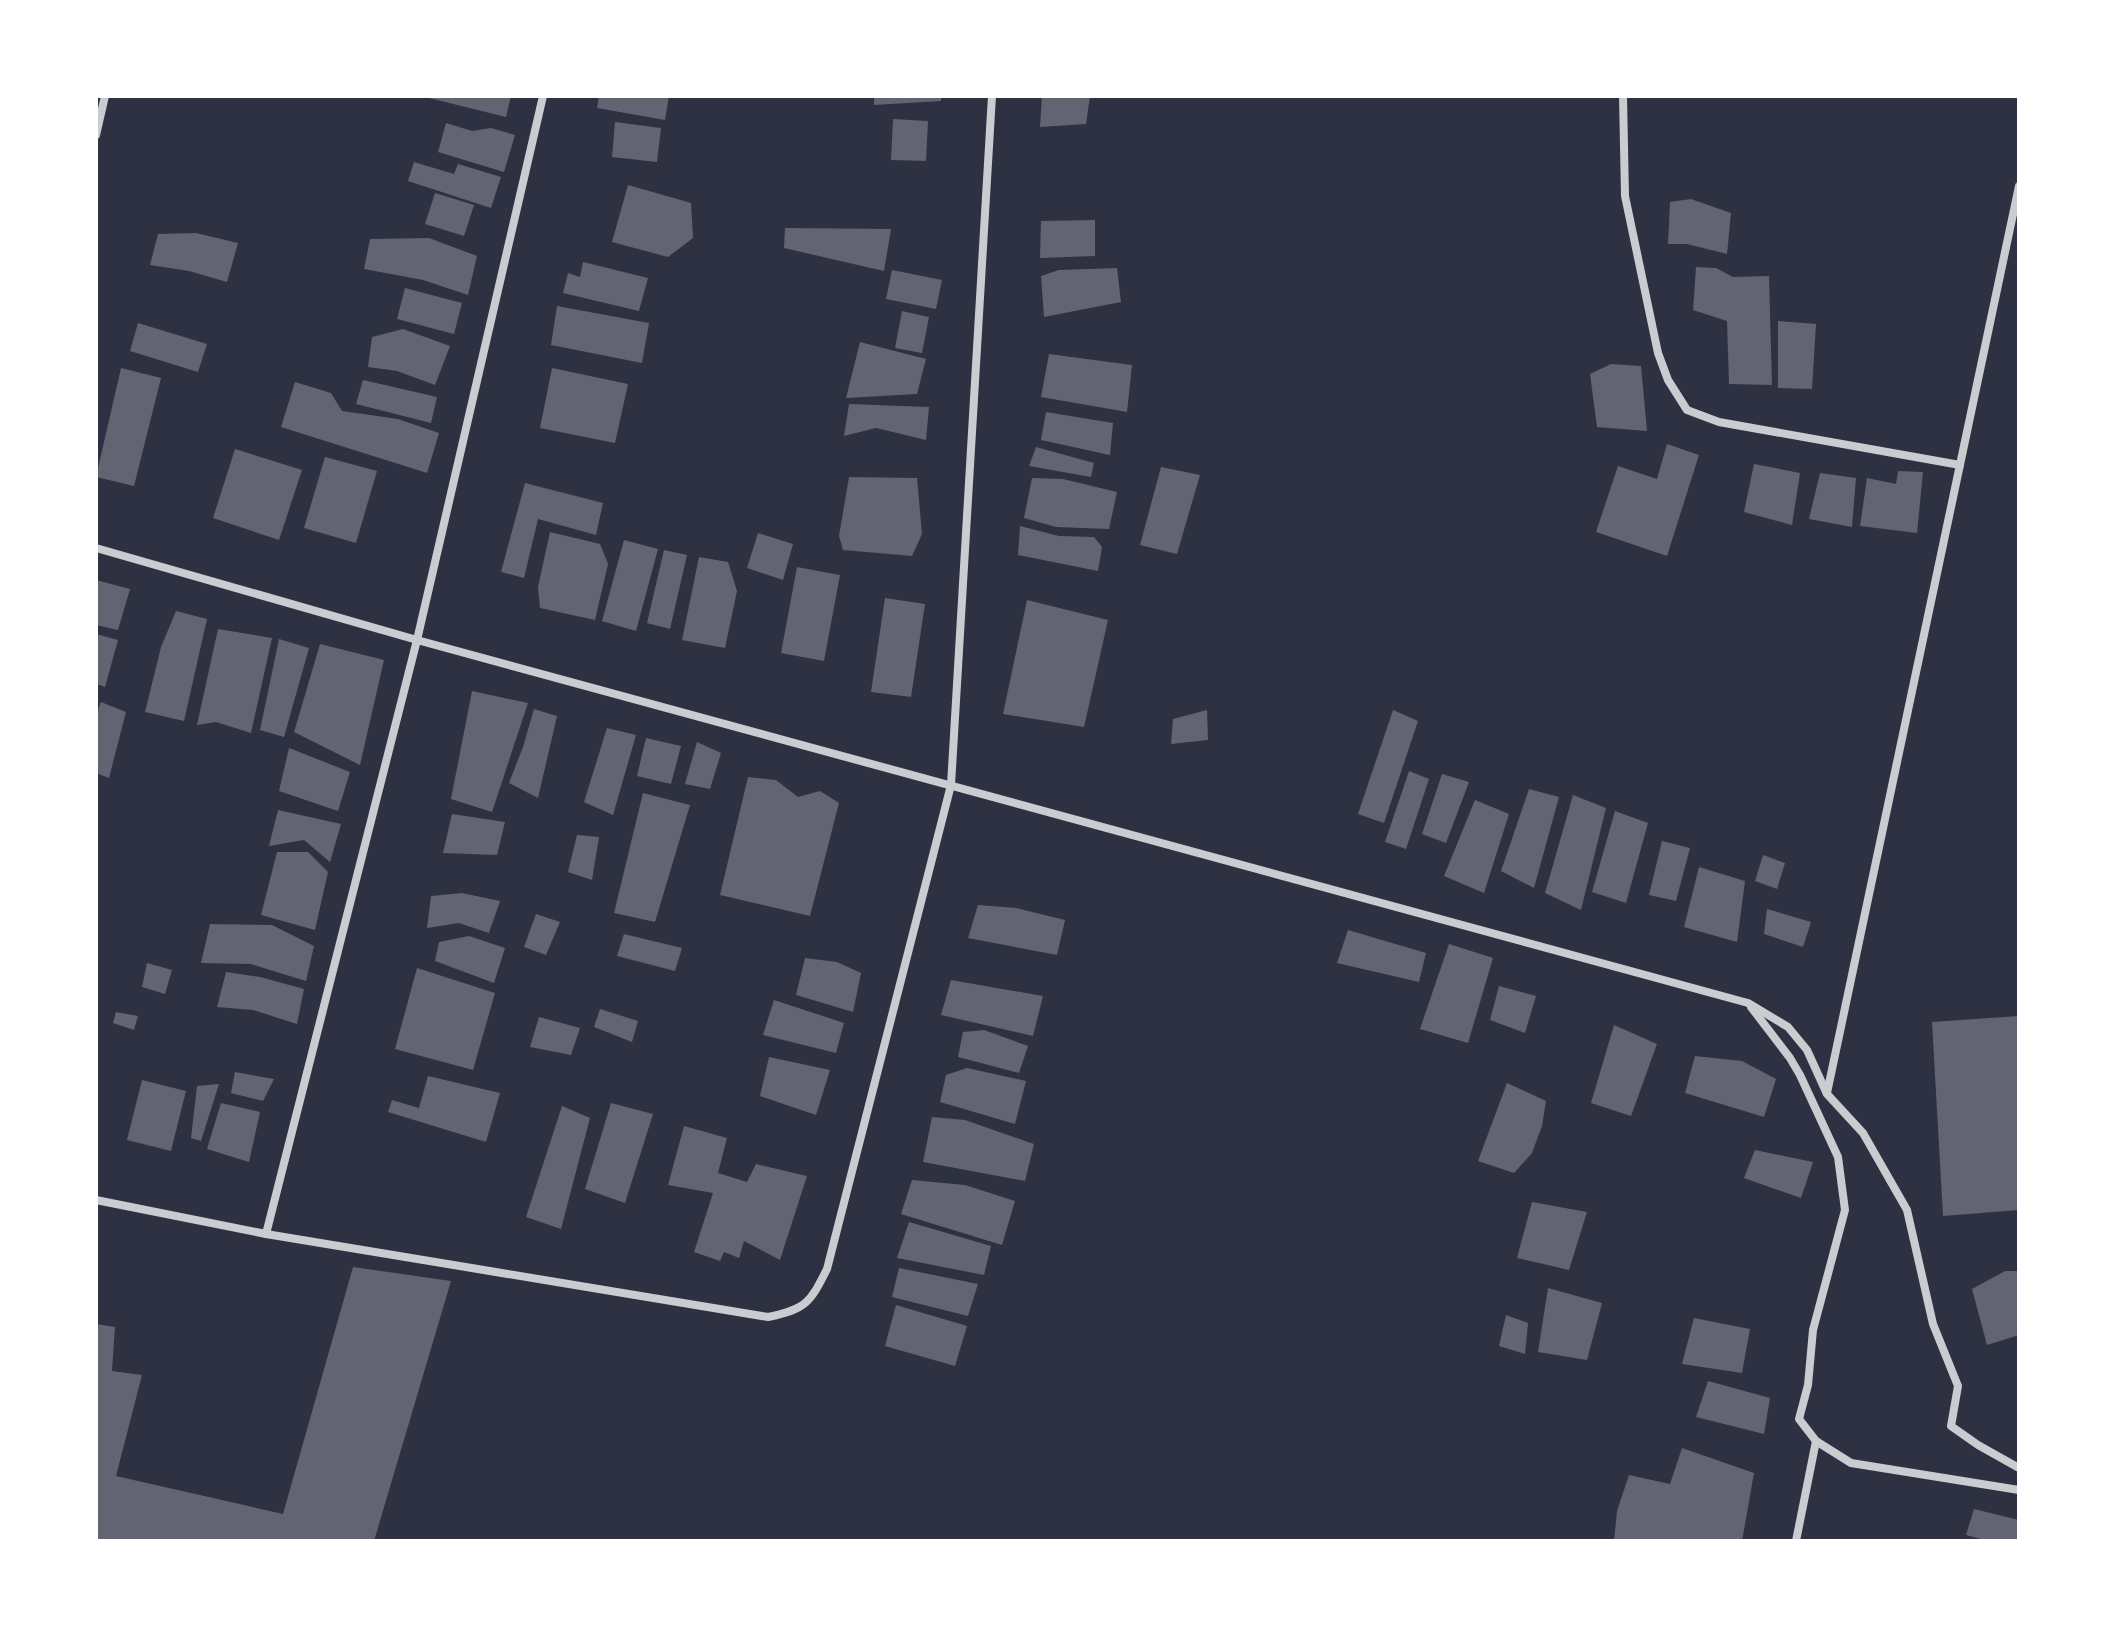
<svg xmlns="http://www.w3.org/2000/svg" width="2115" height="1637" viewBox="0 0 2115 1637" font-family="Poppins,sans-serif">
  <rect width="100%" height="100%" fill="#2d3142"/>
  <!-- building -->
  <g fill="#626471">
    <polygon points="421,96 511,96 506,117"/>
    <polygon points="599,96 669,96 665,120 597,108"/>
    <polygon points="874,96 941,96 941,101 874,105"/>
    <polygon points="1042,96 1090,96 1086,124 1040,127"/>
    <polygon points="893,119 928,121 926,161 891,160"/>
    <polygon points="615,122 661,128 657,162 612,157"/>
    <polygon points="446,123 472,131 491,128 515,135 504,172 438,152"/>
    <polygon points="414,162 454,174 458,164 501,177 491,208 408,181"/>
    <polygon points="628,185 691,203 693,238 668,257 612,242"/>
    <polygon points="435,193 474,205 464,236 425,224"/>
    <polygon points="1691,199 1731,213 1727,254 1687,244 1668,244 1670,202"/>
    <polygon points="1095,220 1095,256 1040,258 1041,221"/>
    <polygon points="785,228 891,229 884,271 784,248"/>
    <polygon points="196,233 238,243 227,282 189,271 150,265 158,234"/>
    <polygon points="429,238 477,256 468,295 423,280 364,269 370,239"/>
    <polygon points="583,262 648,278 639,311 563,293 568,273 580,277"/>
    <polygon points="1696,267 1716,268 1733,277 1769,276 1772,385 1729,384 1727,321 1693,310"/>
    <polygon points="1117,268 1121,302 1044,317 1041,276 1059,270"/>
    <polygon points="892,270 942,280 936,309 886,299"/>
    <polygon points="405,288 462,303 454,334 397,319"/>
    <polygon points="557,306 649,323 642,363 551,345"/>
    <polygon points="902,311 929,317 922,353 895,348"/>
    <polygon points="1778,321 1816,324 1812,389 1778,388"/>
    <polygon points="138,323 207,344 198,372 130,351"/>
    <polygon points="403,329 450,346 435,385 397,371 368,367 372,337"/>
    <polygon points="860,342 926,359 917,394 846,398"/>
    <polygon points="1049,354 1132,365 1127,412 1041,397"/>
    <polygon points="1611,364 1641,366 1647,431 1597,427 1590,374"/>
    <polygon points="121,368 161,378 134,486 96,477"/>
    <polygon points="552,368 628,384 615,443 540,428"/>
    <polygon points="363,380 437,397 431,423 356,404"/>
    <polygon points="295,382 331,393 342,411 398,419 439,433 427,473 281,427"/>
    <polygon points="849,404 929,407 926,440 876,428 844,436"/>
    <polygon points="1046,412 1113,423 1110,455 1041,440"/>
    <polygon points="1667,444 1699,455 1667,556 1596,532 1618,466 1657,479"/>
    <polygon points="1036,447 1094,463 1091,477 1029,466"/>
    <polygon points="235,449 302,470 279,540 213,518"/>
    <polygon points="325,457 377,471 356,543 304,528"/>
    <polygon points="1754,464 1800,473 1792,525 1744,512"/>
    <polygon points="1161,467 1200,475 1177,554 1140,545"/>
    <polygon points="1898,471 1923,472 1917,533 1860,526 1867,478 1896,484"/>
    <polygon points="1820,473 1856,478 1852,527 1809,519"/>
    <polygon points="849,477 917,478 922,534 912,556 843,550 839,536"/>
    <polygon points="1032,478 1063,479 1117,492 1109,529 1056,527 1024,518"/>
    <polygon points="525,483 603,503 596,535 538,519 524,578 501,572"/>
    <polygon points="1020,526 1059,536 1094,537 1102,547 1098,571 1018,555"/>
    <polygon points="550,532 600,544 608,564 595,620 540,608 538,587"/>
    <polygon points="758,533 793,544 783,580 747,568"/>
    <polygon points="624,540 658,549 636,631 602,621"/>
    <polygon points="664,550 687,555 670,629 647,623"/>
    <polygon points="699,557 728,562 737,591 725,648 682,640"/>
    <polygon points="797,567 840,575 824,661 781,653"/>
    <polygon points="96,580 130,589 118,630 96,625"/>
    <polygon points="885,598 925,604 911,697 871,692"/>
    <polygon points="1027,600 1108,620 1084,727 1003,714"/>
    <polygon points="176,611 207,619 184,721 145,712 161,647"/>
    <polygon points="218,629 272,638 251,733 216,722 197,725"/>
    <polygon points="96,634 118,640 105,687 96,684"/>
    <polygon points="279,639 309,648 284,737 260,730"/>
    <polygon points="320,644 384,660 360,765 294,732"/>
    <polygon points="472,691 528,703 492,812 451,799"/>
    <polygon points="101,702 126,712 109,778 96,773 96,715"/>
    <polygon points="534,709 557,716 538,798 509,783 523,747"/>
    <polygon points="1207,710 1208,740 1171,744 1173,719"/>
    <polygon points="1393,710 1418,721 1384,823 1358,814"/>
    <polygon points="607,728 636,735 613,815 584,802"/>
    <polygon points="646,738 681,746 671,784 637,776"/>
    <polygon points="697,742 721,753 710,789 685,784"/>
    <polygon points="289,748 350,772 338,811 279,791"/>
    <polygon points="1409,771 1429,779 1406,849 1385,842"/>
    <polygon points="1442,774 1469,782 1446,843 1422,834"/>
    <polygon points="748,777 776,780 798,797 820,791 839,803 810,916 720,895"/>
    <polygon points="1529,789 1559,797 1534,888 1501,871"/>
    <polygon points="643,793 690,805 655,922 614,913"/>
    <polygon points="1573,795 1606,808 1581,910 1545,893"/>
    <polygon points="1475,800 1509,814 1484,893 1444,876"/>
    <polygon points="278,810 341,824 330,862 304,840 269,846"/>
    <polygon points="1615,811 1648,823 1626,903 1592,892"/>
    <polygon points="452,814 505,822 497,855 443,853"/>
    <polygon points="577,835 599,837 592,880 568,872"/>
    <polygon points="1662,841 1690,848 1676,901 1649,895"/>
    <polygon points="277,852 308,852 328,872 315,930 261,915"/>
    <polygon points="1763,855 1785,863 1777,889 1755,881"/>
    <polygon points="1699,867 1745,881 1737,942 1684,927"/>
    <polygon points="462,893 500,901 489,933 459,923 427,928 431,896"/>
    <polygon points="978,905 1016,908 1065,920 1057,955 968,938"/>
    <polygon points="1767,909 1811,922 1803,947 1764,934"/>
    <polygon points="536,914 560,922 546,955 524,947"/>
    <polygon points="210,924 272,925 314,946 306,981 251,964 201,963"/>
    <polygon points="1348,930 1426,953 1419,982 1337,963"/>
    <polygon points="624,934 682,948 675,971 617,956"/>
    <polygon points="469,936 505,948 494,983 435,961 439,942"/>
    <polygon points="1449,944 1493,958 1468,1043 1420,1029"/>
    <polygon points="805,958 837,962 861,973 853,1012 796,995"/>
    <polygon points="147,963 172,970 165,994 142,987"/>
    <polygon points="417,968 495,993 473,1070 395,1049"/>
    <polygon points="226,972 260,977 304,989 297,1024 253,1010 217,1007"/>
    <polygon points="951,980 1043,996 1033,1036 941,1015"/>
    <polygon points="1499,986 1536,996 1525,1033 1490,1020"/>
    <polygon points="774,1000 844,1023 836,1053 763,1035"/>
    <polygon points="600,1009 638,1021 632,1042 594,1027"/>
    <polygon points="116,1012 138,1016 134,1030 113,1023"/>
    <polygon points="2019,1016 2019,1210 1943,1216 1932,1022"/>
    <polygon points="539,1017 580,1028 571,1055 530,1047"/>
    <polygon points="1614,1025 1657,1044 1631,1116 1591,1103"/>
    <polygon points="984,1030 1028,1046 1019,1073 958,1057 963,1032"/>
    <polygon points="1695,1056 1742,1061 1776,1079 1764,1117 1685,1093"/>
    <polygon points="769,1057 830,1070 816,1115 760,1096"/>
    <polygon points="967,1068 1026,1081 1015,1124 940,1102 946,1075"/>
    <polygon points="235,1072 274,1079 263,1101 231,1093"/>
    <polygon points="428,1076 500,1093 486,1142 388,1112 392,1100 419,1108"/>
    <polygon points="142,1080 186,1091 171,1151 127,1140"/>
    <polygon points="1507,1083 1546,1101 1542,1126 1532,1153 1514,1173 1478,1161"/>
    <polygon points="219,1084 201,1141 191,1138 197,1086"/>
    <polygon points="221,1103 260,1112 249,1162 207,1149"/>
    <polygon points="611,1103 653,1114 625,1203 585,1189"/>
    <polygon points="562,1106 590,1118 561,1229 526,1217"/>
    <polygon points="932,1117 965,1120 1034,1144 1025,1181 923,1162"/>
    <polygon points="684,1126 727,1138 718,1173 747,1182 756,1164 807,1176 780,1260 744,1241 739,1258 724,1252 720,1261 694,1252 713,1193 668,1185"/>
    <polygon points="1755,1150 1813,1162 1801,1198 1744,1178"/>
    <polygon points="912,1180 965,1185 1015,1201 1002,1245 901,1214"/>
    <polygon points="1532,1202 1587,1212 1569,1270 1517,1258"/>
    <polygon points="909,1222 991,1246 984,1275 897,1258"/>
    <polygon points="353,1267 451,1281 374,1541 96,1541 96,1324 115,1327 112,1371 142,1375 116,1476 283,1514"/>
    <polygon points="899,1268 978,1284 968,1316 892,1297"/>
    <polygon points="2005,1271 2019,1271 2019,1335 1987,1345 1972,1289"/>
    <polygon points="1548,1288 1602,1303 1587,1360 1538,1352"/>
    <polygon points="896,1305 967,1326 955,1366 885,1346"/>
    <polygon points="1506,1315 1528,1323 1525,1354 1499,1346"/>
    <polygon points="1694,1318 1750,1329 1742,1373 1682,1364"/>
    <polygon points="1708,1381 1770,1398 1764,1434 1696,1417"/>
    <polygon points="1682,1448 1754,1473 1742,1541 1614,1541 1617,1511 1629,1475 1670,1484"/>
    <polygon points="1974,1509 2019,1520 2019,1541 1988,1541 1966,1535"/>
  </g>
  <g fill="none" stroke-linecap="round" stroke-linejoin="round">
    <!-- minor -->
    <g stroke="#caccd0" stroke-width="8">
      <polyline points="1623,96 1625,196 1658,353 1668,380 1687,410 1719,422 1960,465"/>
      <polyline points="96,135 105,96"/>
      <polyline points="96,548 417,640 1748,1003 1788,1027 1807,1050 1827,1094 1863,1133 1907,1210 1933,1324 1958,1386 1951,1426 1978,1445 2019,1468"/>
      <polyline points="1751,1007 1790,1058 1800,1075 1838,1157 1845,1210 1813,1330 1808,1385 1799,1419 1816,1441 1851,1463 2019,1490"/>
      <polyline points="1827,1093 2019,186"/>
      <path d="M96,1200L266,1234L768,1317C806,1309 810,1303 827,1269L951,785L992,96"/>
      <polyline points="266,1234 417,640 543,96"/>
      <polyline points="1796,1541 1816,1441"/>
    </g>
  </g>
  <!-- border -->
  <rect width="2115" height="1637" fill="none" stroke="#ffffff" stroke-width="196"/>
</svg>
